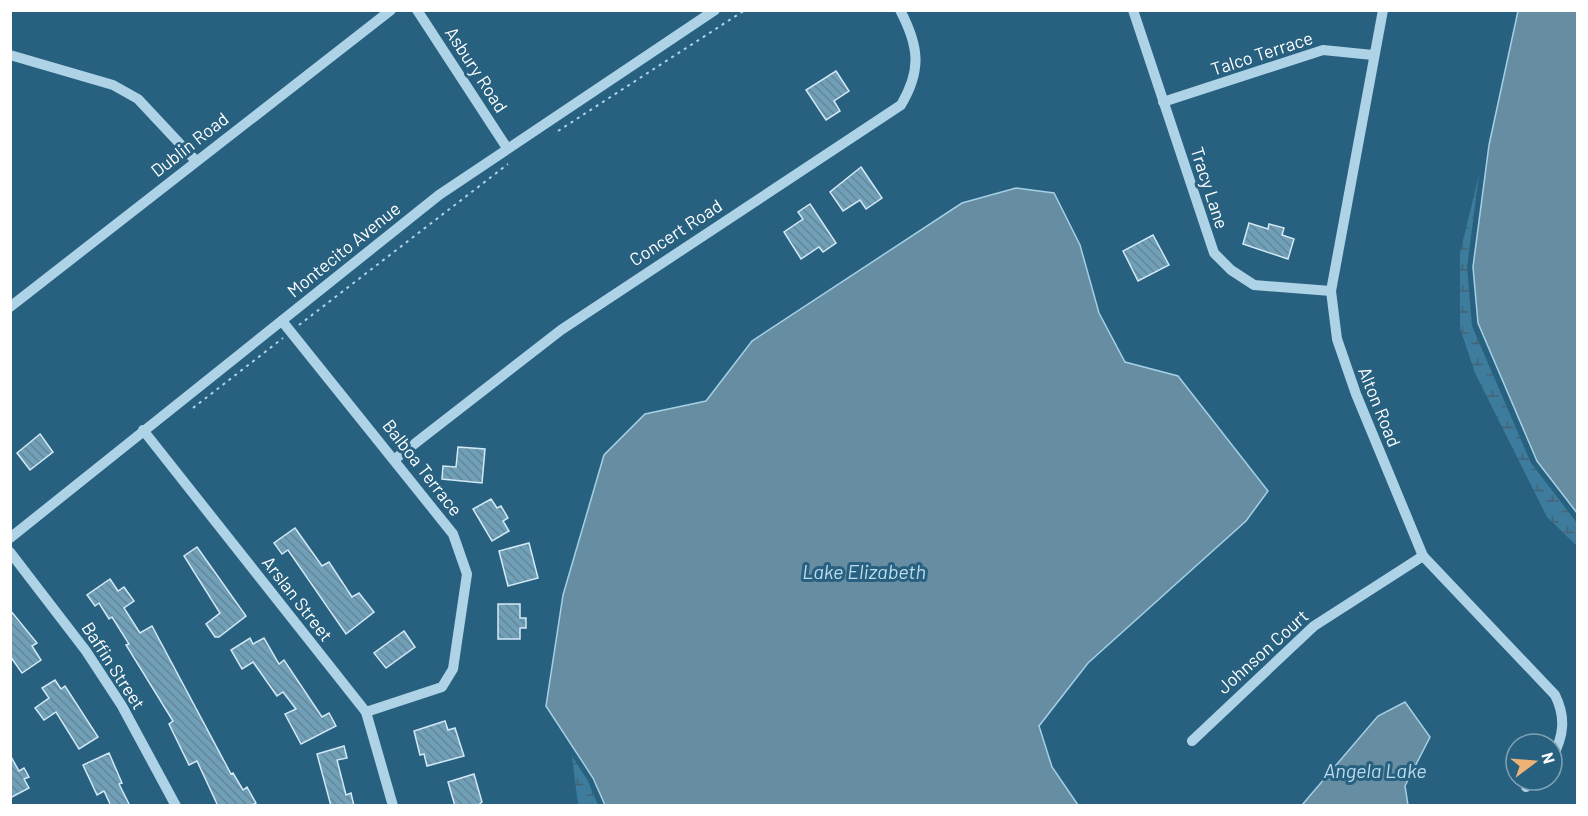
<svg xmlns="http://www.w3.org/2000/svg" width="1588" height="816" viewBox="0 0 1588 816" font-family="Barlow,sans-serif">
  <defs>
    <pattern id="wetland-marsh" width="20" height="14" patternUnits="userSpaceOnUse" patternTransform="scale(1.5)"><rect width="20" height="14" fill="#3d7c9d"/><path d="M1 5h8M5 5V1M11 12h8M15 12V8" fill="none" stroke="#446474"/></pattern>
    <pattern id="building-back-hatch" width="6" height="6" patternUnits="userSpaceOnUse" patternTransform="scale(1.5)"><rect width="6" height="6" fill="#709fb8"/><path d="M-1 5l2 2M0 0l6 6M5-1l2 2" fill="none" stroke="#658698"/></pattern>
  </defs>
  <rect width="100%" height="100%" fill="#286180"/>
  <!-- wetland -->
  <g fill="url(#wetland-marsh)">
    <polygon points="1479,175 1467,267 1472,326 1531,463 1577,523 1577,546 1547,517 1475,373 1460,328 1460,253"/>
    <polygon points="572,756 588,781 598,805 578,805"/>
  </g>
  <!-- water -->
  <g fill="#668da2" stroke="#a4d0e6" stroke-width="1.5">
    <polygon points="1518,11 1577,11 1577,513 1537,461 1478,323 1473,267 1489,145"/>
    <polygon points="1016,188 1054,193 1080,245 1099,313 1125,362 1178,376 1268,491 1246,521 1088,663 1039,726 1052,767 1078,805 605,805 593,778 546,706 563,595 604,455 645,414 706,401 752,341 962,203"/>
    <polygon points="1405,702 1430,737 1405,786 1408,805 1302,805 1378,716"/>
  </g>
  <!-- building -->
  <g fill="url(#building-back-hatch)" stroke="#d2e9f5" stroke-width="1.5">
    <polygon points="836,71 849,91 834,101 840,111 826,120 806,90"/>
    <polygon points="861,167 882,198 866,209 860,200 843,211 830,192"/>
    <polygon points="810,204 836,243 823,252 819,247 801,259 784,232 803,219 798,212"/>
    <polygon points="1249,223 1268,229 1269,224 1284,228 1282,235 1294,239 1288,259 1243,244"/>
    <polygon points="1153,235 1169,265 1138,281 1123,251"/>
    <polygon points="40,434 53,452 30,470 17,453"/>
    <polygon points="458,447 485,449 482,483 442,479 443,466 456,467"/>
    <polygon points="491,499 497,508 501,506 508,518 503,521 509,531 492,541 473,509"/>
    <polygon points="295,528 322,566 329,562 352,597 359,593 374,612 346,634 288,550 282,554 274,543"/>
    <polygon points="529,543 538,578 508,586 499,551"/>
    <polygon points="197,547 246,616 219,637 215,637 206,624 220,613 184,556"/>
    <polygon points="110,579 118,591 124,587 134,601 124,608 140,633 152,626 231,774 233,773 243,790 247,787 256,803 250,806 218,806 197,761 189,765 169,724 173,721 126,645 129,644 112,617 109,619 99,603 95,606 87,595"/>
    <polygon points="498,604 520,604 520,618 526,618 526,628 520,628 520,639 498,639"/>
    <polygon points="10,610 37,643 32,646 41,660 22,673 10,656"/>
    <polygon points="404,631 415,647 386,668 374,653"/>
    <polygon points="250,638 253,644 264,638 279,664 284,660 322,717 329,713 336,726 301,744 285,714 296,709 283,692 277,696 253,662 242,669 231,650"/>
    <polygon points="55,680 61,689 65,686 98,737 79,749 56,712 44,720 35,708 49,698 42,688"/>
    <polygon points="445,721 448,730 455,728 464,756 427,766 424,754 420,755 414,731"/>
    <polygon points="344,746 347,758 337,760 346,795 351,793 354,806 331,806 317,754"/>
    <polygon points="109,753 122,783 119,784 130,806 111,806 104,791 97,795 83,765"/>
    <polygon points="10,755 19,771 24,768 29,777 24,779 29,788 10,798"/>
    <polygon points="474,774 482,802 477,806 455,806 448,782"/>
  </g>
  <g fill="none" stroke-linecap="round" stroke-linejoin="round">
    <!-- path -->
    <g stroke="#afd3e6" stroke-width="2" stroke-dasharray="3 4.5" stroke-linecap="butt">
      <polyline points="558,131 745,10"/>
      <polyline points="299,325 508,164"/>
      <polyline points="193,408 283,338"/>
    </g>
    <!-- minor -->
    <g stroke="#afd3e6" stroke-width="10">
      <polyline points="417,10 507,148"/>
      <polyline points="1133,10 1214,253 1231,270 1254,285 1331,291"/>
      <path d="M1383,10L1331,291L1337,339L1356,394L1423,556L1555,695C1566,717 1564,736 1552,758"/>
      <polyline points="10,55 113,85 138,99 196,161"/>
      <polyline points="1163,102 1323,50 1373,55"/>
      <polyline points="10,307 391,10"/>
      <polyline points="282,321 453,534 467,574 453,669 442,687 366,712"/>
      <polyline points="143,430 366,712 393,806"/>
      <path d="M395,459L561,330L901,105C922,70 919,46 900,10"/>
      <polyline points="10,538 439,195 715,10"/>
      <polyline points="10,552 86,651 122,706 176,806"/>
      <polyline points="1192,741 1314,626 1423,556"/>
      <polyline points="1526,787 1532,780"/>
    </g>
  </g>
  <g text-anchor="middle" stroke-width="6" stroke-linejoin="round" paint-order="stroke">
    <!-- street labels -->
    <g font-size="18" fill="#fff" stroke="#286180">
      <text transform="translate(1262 54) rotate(-18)" y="6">Talco Terrace</text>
      <text transform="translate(476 70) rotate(57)" y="6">Asbury Road</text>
      <text transform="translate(190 145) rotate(-38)" y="6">Dublin Road</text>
      <text transform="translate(1209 188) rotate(72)" y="6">Tracy Lane</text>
      <text transform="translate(676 233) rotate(-33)" y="6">Concert Road</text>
      <text transform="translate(344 250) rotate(-39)" y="6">Montecito Avenue</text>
      <text transform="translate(1379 407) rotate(68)" y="6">Alton Road</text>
      <text transform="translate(422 468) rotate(52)" y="6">Balboa Terrace</text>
      <text transform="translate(297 599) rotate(52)" y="6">Arslan Street</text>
      <text transform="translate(1263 652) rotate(-42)" y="6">Johnson Court</text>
      <text transform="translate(113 666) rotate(57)" y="6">Baffin Street</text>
    </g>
    <!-- water labels -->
    <g font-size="20" font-style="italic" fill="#bbdced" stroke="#286180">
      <text x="864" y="579">Lake Elizabeth</text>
      <text x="1375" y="778">Angela Lake</text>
    </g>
  </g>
  <!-- border -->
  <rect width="1588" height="816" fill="none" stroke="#ffffff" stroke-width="24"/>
  <!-- north arrow -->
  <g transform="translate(1534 762) rotate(74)"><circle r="28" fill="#286180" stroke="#7ea0b3" stroke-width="1.5"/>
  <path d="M0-4.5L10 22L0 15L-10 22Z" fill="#edb276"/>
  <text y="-9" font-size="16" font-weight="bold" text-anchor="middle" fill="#ffffff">N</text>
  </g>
</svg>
